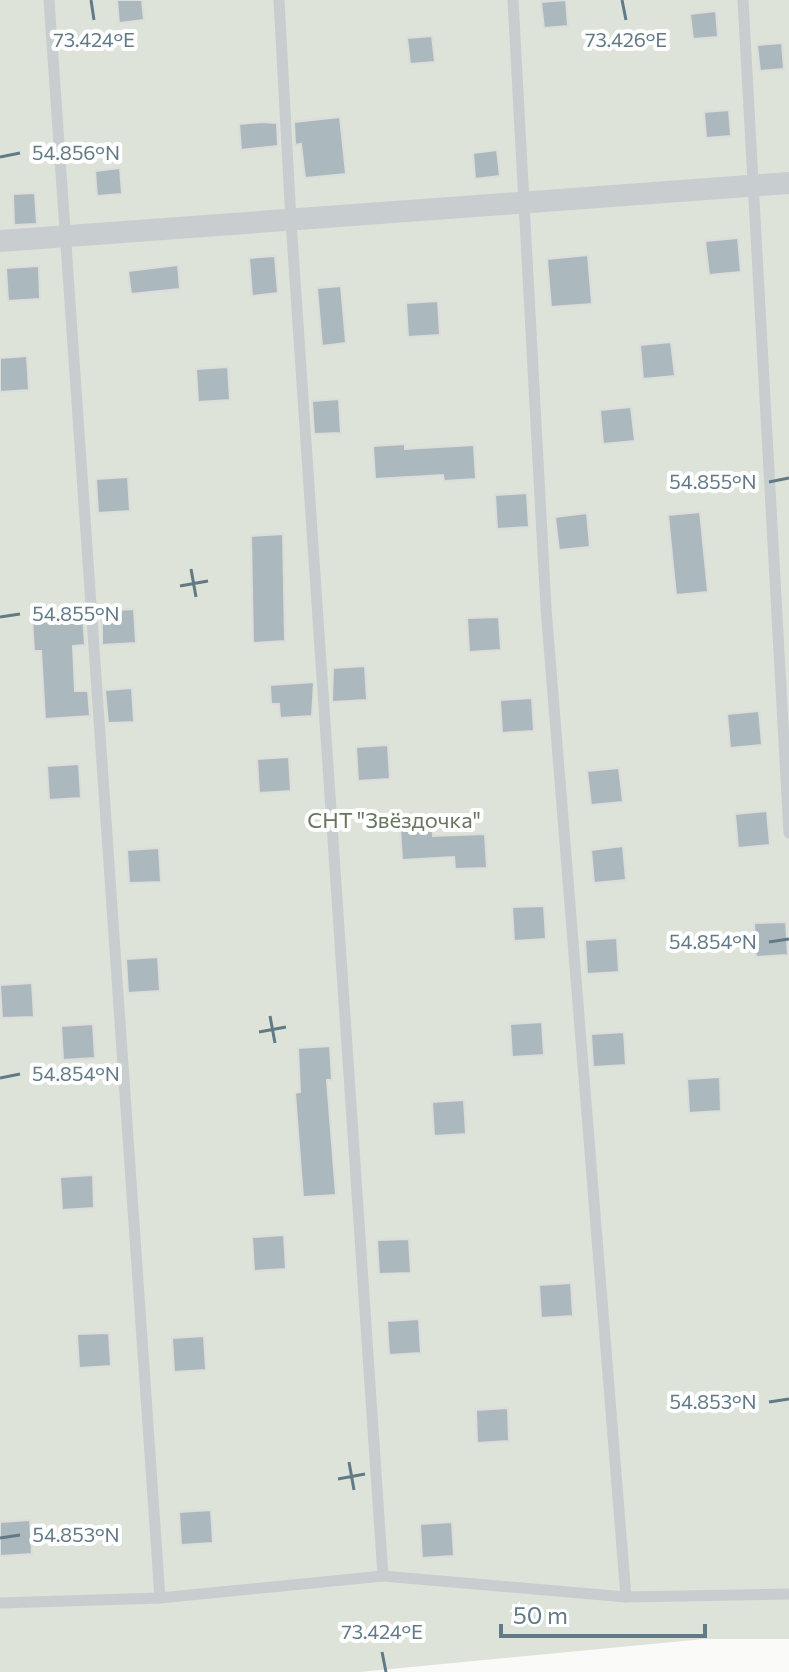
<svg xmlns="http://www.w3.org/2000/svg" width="789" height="1672" viewBox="0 0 789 1672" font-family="Commissioner,sans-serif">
  <rect width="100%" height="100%" fill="#fafaf8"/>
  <!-- green -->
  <polygon fill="#dde3d8" points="0,0 789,0 789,1639 704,1639 360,1672 0,1672"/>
  <!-- building -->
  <g fill="#abb8bd" stroke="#dcdcda" stroke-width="2">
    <polygon points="117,0 142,0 144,20 119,23"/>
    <polygon points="566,0 568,26 544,28 541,2"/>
    <polygon points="716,11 718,37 693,39 690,14"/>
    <polygon points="432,36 435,62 410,64 407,38"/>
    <polygon points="782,43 784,69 760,71 757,45"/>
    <polygon points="729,110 731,136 706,138 704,112"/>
    <polygon points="340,117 346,174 305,178 301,144 295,145 294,122"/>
    <polygon points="263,122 277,123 278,146 241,150 239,124"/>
    <polygon points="497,150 500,176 475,179 473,153"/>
    <polygon points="120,168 122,194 97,196 95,171"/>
    <polygon points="35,193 37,224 14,225 13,194"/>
    <polygon points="738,238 741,272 709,275 705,241"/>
    <polygon points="588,255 592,304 551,307 547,259"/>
    <polygon points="275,256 278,293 252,296 249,258"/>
    <polygon points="178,265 180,289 131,294 128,271"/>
    <polygon points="39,266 40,299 8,301 6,268"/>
    <polygon points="341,286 346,343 322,346 317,288"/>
    <polygon points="438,301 440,335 408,337 406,303"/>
    <polygon points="671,342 675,376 643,379 640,345"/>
    <polygon points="27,356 29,390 0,392 0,358"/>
    <polygon points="228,367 230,400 198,402 196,369"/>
    <polygon points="339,399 341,433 314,434 312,401"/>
    <polygon points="631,407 635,441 603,444 600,410"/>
    <polygon points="405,444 405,449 474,445 476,479 444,481 443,475 375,479 373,446"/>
    <polygon points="128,477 130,511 98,513 96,479"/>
    <polygon points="527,493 529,527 497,529 495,495"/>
    <polygon points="700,512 708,592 676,595 668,515"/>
    <polygon points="587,513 590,547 559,550 555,517"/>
    <polygon points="283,534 285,641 253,643 251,536"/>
    <polygon points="134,609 136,643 102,645 102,611"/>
    <polygon points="83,615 85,645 73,646 75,691 88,691 90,716 45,719 41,651 34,651 32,618"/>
    <polygon points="499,617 501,650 469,652 467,618"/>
    <polygon points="365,666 367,700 332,702 333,668"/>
    <polygon points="314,682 312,716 280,718 279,704 271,704 270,685"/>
    <polygon points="132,688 134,722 108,723 105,690"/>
    <polygon points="532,698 534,731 502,733 500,700"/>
    <polygon points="759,711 762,745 730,748 727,714"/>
    <polygon points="388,745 390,779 358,781 356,747"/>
    <polygon points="289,757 291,791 259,793 257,759"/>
    <polygon points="79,764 81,798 49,800 47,766"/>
    <polygon points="619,768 623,802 591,805 587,771"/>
    <polygon points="767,811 770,845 738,848 735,814"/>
    <polygon points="432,825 433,836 485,834 487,868 455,869 454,857 402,860 400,827"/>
    <polygon points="623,846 626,880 594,883 591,850"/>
    <polygon points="159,848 161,882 129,883 127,850"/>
    <polygon points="544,906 546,939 514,941 512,907"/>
    <polygon points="786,922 788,955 756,957 754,923"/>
    <polygon points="617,938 619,972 587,974 585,940"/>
    <polygon points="158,957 160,991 128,993 126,959"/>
    <polygon points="32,983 34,1017 2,1018 0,985"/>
    <polygon points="542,1022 544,1055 512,1057 510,1024"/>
    <polygon points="93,1024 95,1058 63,1060 61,1026"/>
    <polygon points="624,1032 626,1065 593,1067 591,1034"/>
    <polygon points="330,1046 332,1080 327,1080 336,1195 303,1197 295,1093 300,1092 298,1048"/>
    <polygon points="720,1077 721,1111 689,1113 687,1079"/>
    <polygon points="464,1100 466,1134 434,1136 432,1102"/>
    <polygon points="93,1175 94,1208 62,1210 60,1177"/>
    <polygon points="284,1235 286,1269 254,1271 252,1237"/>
    <polygon points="409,1239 411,1273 379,1274 377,1240"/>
    <polygon points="571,1283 573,1316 541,1318 539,1285"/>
    <polygon points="419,1319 421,1353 389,1355 387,1321"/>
    <polygon points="109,1333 111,1366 79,1368 77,1334"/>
    <polygon points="204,1336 206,1370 174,1372 172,1338"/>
    <polygon points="508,1408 509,1441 477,1443 476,1410"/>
    <polygon points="211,1510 213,1543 181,1545 179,1512"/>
    <polygon points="30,1520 32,1554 0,1556 0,1522"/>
    <polygon points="452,1522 454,1556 422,1558 420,1524"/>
  </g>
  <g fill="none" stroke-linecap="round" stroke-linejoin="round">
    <!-- service -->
    <g stroke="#c8cdd0" stroke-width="11">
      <polyline points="49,0 160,1598"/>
      <polyline points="279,0 291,221 383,1576"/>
      <polyline points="513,0 546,608 626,1597"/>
      <polyline points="743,0 789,833"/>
      <polyline points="0,1603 160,1598 383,1576 626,1597 789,1594"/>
    </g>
    <!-- minor -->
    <polyline stroke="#c8cdd0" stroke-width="22" points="0,241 789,183"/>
  </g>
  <!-- ticks -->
  <path fill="none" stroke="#627a86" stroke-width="3" d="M91,0L94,20M622,0L626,20M0,157L20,153M769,482L789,478M191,569L196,597M180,586L208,581M0,617L20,614M769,942L789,939M270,1016L275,1043M259,1032L286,1027M0,1078L20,1074M769,1402L789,1399M349,1462L354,1490M338,1479L365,1474M0,1538L20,1535M382,1652L386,1672"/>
  <g text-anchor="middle" stroke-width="8" stroke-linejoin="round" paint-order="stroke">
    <!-- park labels -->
    <g font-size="22" fill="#66775e" stroke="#fff">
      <text x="394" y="828">СНТ "Звёздочка"</text>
    </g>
  </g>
  <g font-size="20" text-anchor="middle" fill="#627a86" stroke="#fff" stroke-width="8" stroke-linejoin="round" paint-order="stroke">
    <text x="94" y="47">73.424°E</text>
    <text x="626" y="47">73.426°E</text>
    <text x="76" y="160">54.856°N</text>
    <text x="713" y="489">54.855°N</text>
    <text x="76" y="621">54.855°N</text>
    <text x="713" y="949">54.854°N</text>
    <text x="76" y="1081">54.854°N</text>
    <text x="713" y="1409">54.853°N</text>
    <text x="76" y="1542">54.853°N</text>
    <text x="382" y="1639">73.424°E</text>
  </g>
  <!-- scale -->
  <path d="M501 1624v12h204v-12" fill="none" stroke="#627a86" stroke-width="4"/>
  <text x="513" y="1624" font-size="24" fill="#627a86" stroke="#ffffff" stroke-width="6" paint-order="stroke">50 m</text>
</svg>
